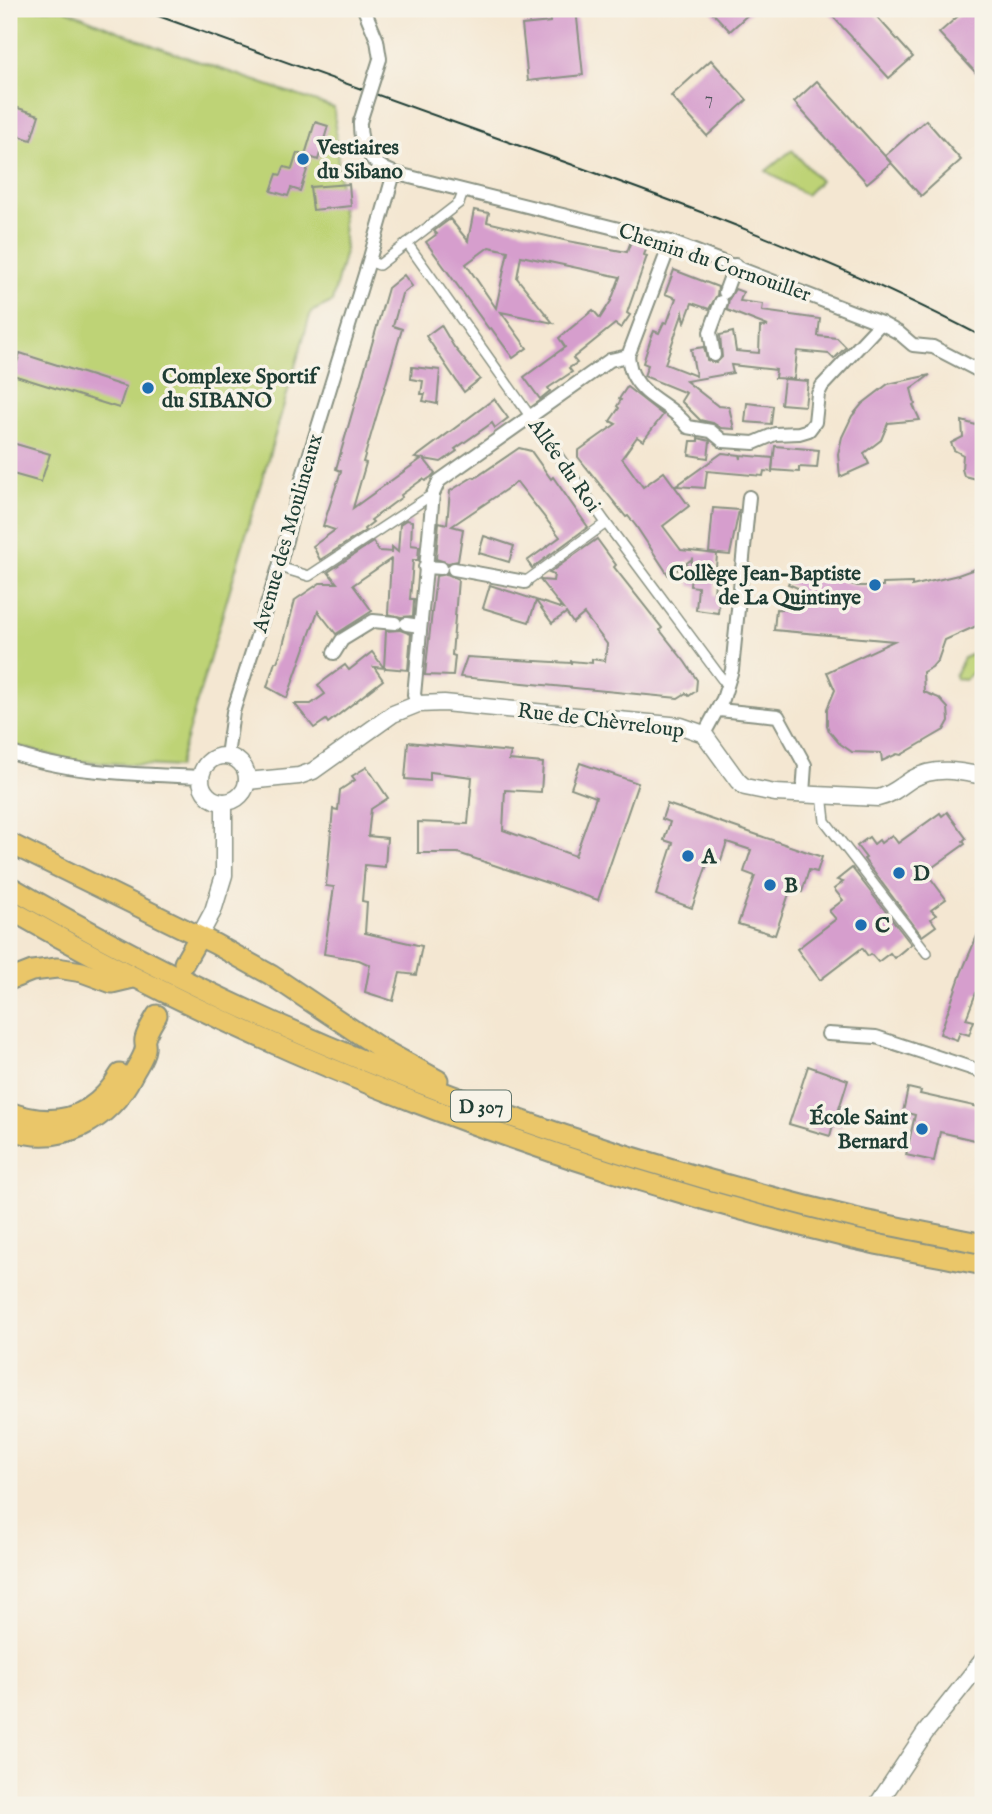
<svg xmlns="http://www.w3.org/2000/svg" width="992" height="1814" viewBox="0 0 992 1814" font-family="'IM FELL English',serif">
  <rect width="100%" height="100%" fill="#f7f3e8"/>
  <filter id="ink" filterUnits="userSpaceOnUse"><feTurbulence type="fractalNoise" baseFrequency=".0143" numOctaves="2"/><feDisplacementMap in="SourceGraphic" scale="14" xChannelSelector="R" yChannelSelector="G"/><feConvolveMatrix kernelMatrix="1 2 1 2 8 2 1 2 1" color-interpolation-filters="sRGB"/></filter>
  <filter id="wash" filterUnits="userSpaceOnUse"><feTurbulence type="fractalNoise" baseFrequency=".00686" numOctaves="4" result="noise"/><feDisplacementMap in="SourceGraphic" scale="28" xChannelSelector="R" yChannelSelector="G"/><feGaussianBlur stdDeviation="1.57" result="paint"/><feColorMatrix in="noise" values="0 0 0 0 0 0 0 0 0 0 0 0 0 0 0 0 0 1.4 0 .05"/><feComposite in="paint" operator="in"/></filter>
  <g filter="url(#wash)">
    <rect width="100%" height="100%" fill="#f4e7d2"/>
    <!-- green -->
    <g fill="#bed376" stroke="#6e8855" stroke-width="2">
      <polygon points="9,9 64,9 157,47 334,108 345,251 332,302 311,312 178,767 72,761 9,744"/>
      <polygon points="792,150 820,181 806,195 766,171"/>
      <polygon points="983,648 983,667 972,672 965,680 956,679 955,675 964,658"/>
    </g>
    <g id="blocks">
      <!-- building -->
      <g fill="#d69ecd" fill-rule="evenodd">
        <polygon points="549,9 576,9 583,75 528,81 522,25 550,22"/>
        <polygon points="709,9 754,9 730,31"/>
        <polygon points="826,9 870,9 913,57 889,78"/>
        <polygon points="966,9 983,9 983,66 976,73 939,33"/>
        <polygon points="711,60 747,100 707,136 671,96"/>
        <polygon points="817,81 891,163 867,183 794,102"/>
        <polygon points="9,105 39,115 31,140 9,133"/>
        <polygon points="926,120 961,160 921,196 885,156"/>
        <polygon points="315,122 328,126 318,160 305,155"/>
        <polygon points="297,153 311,158 300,191 291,188 288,196 271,191 277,174 281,175 284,167 292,169"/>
        <polygon points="349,184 351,206 313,210 310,187"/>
        <path d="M474,210L489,213L487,222L568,241L627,252L631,241L647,247L644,255L647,256L627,313L630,315L621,328L615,324L573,358L577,363L569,368L572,372L548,388L550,391L540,399L524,377L565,347L559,338L593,310L600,318L611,301L620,277L521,256L517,278L553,323L501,312L527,348L513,358L491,328L489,329L426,242L437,234L434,231L450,219L468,241ZM489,247L508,251L496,308L466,264Z"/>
        <polygon points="674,270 718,287 717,295 709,309 692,303 685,322 683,312 665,364 696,376 691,349 704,347 707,360 716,363 722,357 720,335 733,332 736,351 759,353 760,327 768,326 727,310 729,299 735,289 743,292 740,301 763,304 762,311 820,319 818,336 837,338 846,347 834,359 829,354 797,351 794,379 775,378 776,370 731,365 733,373 686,381 718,406 729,407 734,429 721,428 713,423 700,420 681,401 686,393 644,376 648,365 643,363 651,338 654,331 659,333 664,322 667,323 676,298 665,294"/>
        <polygon points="404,275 412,286 402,294 393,326 402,329 363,462 366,463 353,508 421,459 415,458 494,399 508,418 495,428 492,423 455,449 457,451 441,462 424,459 435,473 431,477 425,481 423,479 401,495 402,497 371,520 373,522 364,529 365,531 320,560 313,546 335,530 323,526 341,471 336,469 388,288"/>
        <polygon points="441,325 454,347 480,379 464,392 426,336"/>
        <polygon points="20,353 126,387 119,408 13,375"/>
        <polygon points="412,367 440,370 437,404 423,401 425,394 421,394 423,381 411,379"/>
        <polygon points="930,375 911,389 915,404 913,405 920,420 888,423 881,440 864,453 869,464 840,477 838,454 842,437 852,416 862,404 888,384"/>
        <polygon points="784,379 808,381 805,406 781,404"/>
        <polygon points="627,387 663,415 643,441 637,437 622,458 643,487 664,472 689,506 663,526 681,550 717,554 714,595 720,595 718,613 696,610 698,587 690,586 692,559 669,576 636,526 628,516 626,517 578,457 578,451 616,424 610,421 619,408 617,406 621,400 619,399"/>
        <polygon points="747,403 773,406 771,424 745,422"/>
        <polygon points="962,421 983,427 983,472 976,479 964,476 962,469 963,455 954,450 951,443 963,437"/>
        <polygon points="698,438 710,441 708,458 689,455 691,441 698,441"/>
        <polygon points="9,442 50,454 41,482 9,473"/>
        <polygon points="775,446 819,450 817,468 799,467 799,472 772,470"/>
        <polygon points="519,448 531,451 551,479 553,477 588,527 532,568 527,561 560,537 517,482 452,526 463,529 458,561 448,563 436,559 439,522 447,524 450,491 473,477 475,478"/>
        <polygon points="722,453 740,455 741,459 741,455 773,458 772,472 764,471 763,476 707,471 705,488 676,486"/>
        <polygon points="713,508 739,510 730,555 709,553"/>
        <polygon points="406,520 412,521 411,545 419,546 418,560 413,560 410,599 414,599 413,616 401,617 388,614 391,559 353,585 372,611 336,634 318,611 287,698 267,687 275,662 277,662 282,649 295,600 320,583 337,583 328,572 373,542 379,551 392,552 392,547 398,552 400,524"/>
        <polygon points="484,536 514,546 509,562 479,553"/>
        <polygon points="597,539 616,565 614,567 662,628 660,630 685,662 697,680 696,691 689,696 686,693 678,698 460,677 467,657 571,663 571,661 592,663 592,659 605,661 607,644 584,614 573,623 566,613 552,623 536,601 529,622 483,608 490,585 563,609 540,580 553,581 554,575 549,573"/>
        <polygon points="983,566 983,623 945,640 938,660 932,667 923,672 924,692 939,698 948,708 949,721 944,730 901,755 897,754 882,761 881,753 852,752 839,743 829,731 827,725 827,709 835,690 827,672 894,641 774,630 776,609 793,610 798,588 788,584 795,567 858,586 883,586 883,584 912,583 912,586 958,575"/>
        <polygon points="447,574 458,579 452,655 455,656 453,676 425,675 436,576"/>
        <polygon points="400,630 411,634 408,670 374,667 383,680 328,723 326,720 314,728 295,704 311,704 325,694 318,685 345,665 349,670 372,652 384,668 386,631"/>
        <polygon points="408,742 511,752 509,760 543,763 541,792 505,790 503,830 575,856 596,797 571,788 580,763 638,783 598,900 458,853 418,853 418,822 468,824 472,777 430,772 430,781 405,779"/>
        <polygon points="367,767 388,798 371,809 368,836 387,838 385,867 365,865 362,901 367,902 365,933 422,946 416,975 400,973 393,1001 365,992 370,965 359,960 324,954 334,887 326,886 333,809 338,810 340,790 355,780 352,776"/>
        <polygon points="667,804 822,857 817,872 809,870 802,892 791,888 775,935 738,924 755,876 744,872 751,850 727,842 720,863 709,859 692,908 656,895 673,843 664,840 670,822 662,819"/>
        <polygon points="947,812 966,838 963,841 965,844 926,872 946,899 931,910 936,915 931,919 936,926 922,936 864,859 866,858 857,846 869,837 874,844 879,840 881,843 892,835 898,843 940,813 942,816"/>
        <polygon points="852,868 911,944 894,958 890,953 878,962 871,954 868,956 862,948 820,980 797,949 836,919 829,911 843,900 834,889 843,882 837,880"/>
        <polygon points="983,922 983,987 981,994 976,993 966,1019 974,1021 969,1035 960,1032 957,1040 940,1034 962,971"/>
        <polygon points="808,1066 848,1080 838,1112 846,1114 841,1127 833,1125 830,1136 789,1124"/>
        <polygon points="908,1088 921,1091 920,1094 983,1108 983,1142 940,1132 934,1161 906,1155 915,1115 903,1112"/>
      </g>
    </g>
  </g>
  <g filter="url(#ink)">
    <use href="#blocks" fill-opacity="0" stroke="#8a9283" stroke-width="2"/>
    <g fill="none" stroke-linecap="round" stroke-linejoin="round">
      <!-- pedestrian casing -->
      <g stroke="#8a9283" stroke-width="12">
        <g id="pedestrian">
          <polyline points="407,243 606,523 722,679 728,683"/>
          <polyline points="369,261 379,265 459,203 464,190"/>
          <polyline points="279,567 309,576 433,494"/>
          <polyline points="525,582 606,523"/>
          <polyline points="822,794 825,821 927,953"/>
        </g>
      </g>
      <!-- minor casing -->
      <g stroke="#8a9283" stroke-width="16">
        <g id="minor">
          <polyline points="364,9 377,40 380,59"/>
          <polyline points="394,173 671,242 881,323 899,333 913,345 933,347 983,373"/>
          <polyline points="725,292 735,265"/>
          <polyline points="714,355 710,332 721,302"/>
          <path d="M628,356C629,363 630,371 634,377C646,399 674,406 688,427L711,431L723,441L754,443L775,434L799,433L809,430L815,422L818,394L822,386L881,323"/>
          <polyline points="425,567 441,568"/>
          <polyline points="454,569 525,582"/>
          <polyline points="406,624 420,626"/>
          <polyline points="334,653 342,640 373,621 395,623"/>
          <polyline points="418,704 414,695 433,494 439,481 610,360 628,356 671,242"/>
          <polyline points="719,710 778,716 805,765 803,794"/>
          <polyline points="704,734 723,699 732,670 749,497"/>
          <path d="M9,752C69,774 137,774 201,777"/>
          <path d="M227,756L233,712L279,567L302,479L369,261L394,173C371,165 359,146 360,122"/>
          <polyline points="828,1034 876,1037 983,1072"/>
        </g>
      </g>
      <!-- tertiary casing -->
      <g stroke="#8a9283" stroke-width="19">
        <g id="tertiary">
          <circle cx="224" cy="779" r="23"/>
          <path d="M247,781L299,776L313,771L393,714L418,704L444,703L681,726L704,734L738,781L745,787L775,793L878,798C892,795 901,786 912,779C935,766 959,771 983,776"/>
          <polyline points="199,937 213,911 224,875 224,802"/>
          <polyline points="877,1805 925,1733 983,1660"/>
        </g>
      </g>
      <!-- primary casing -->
      <g stroke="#8a9283" stroke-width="23">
        <g id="primary">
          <polyline points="9,843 215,944 271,975 380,1048 438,1080"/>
          <path d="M9,886C272,1040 562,1148 859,1219C900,1228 942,1235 983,1244"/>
          <path d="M9,909C269,1059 562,1169 854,1239C896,1249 940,1256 983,1265"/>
          <polyline points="184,963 199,937"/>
          <polyline points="9,980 32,971 57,968 82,972 112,983 133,978"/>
          <path d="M9,1112C55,1129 94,1118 120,1074"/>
          <path d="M9,1129C60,1148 110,1121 133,1074C137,1066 144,1057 145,1049C146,1046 144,1042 145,1039C147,1031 153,1022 157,1015"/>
        </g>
      </g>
      <!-- pedestrian -->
      <use href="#pedestrian" stroke="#fff" stroke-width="9"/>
      <!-- minor -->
      <use href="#minor" stroke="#fff" stroke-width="12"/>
      <!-- tertiary -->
      <use href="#tertiary" stroke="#fff" stroke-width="16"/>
      <!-- primary -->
      <use href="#primary" stroke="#eac669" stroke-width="19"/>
      <!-- tram -->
      <path stroke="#1f3d34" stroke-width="2" d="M139,9C260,52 381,96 503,140C667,198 829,256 983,337"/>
      <!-- minor-bridge casing -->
      <g stroke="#8a9283" stroke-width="16" stroke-linecap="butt">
        <polyline id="minor-bridge" points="360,122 380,59"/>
      </g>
      <!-- minor-bridge -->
      <use href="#minor-bridge" stroke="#fff" stroke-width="12"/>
    </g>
  </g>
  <!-- markers -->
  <g fill="#1f6fb2" stroke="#f7f3e8" stroke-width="2.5">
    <circle cx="303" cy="159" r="7"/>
    <circle cx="148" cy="388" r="7"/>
    <circle cx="875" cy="585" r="7"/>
    <circle cx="688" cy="856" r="7"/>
    <circle cx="899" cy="873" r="7"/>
    <circle cx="770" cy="885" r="7"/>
    <circle cx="861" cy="925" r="7"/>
    <circle cx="922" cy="1129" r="7"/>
  </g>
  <g text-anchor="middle" stroke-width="7" stroke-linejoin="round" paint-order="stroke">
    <!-- number labels -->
    <g font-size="18" fill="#4d555a">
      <text x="709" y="104">7</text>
    </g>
    <!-- shield labels -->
    <rect fill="#f7f3e8" stroke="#60746a" stroke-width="2" x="451" y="1090.5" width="60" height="31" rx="5"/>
    <g font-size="19" font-weight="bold" fill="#1f3d34">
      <text x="481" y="1113">D 307</text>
    </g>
    <!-- poi labels -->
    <g font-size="21" font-weight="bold" fill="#1f3d34" stroke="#f7f3e8" text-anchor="start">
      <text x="317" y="154">Vestiaires<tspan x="317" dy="24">du Sibano</tspan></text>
      <text x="162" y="383">Complexe Sportif<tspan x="162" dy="24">du SIBANO</tspan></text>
      <text x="861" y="580" text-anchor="end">Collège Jean-Baptiste<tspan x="861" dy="24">de La Quintinye</tspan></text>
      <text x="702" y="863">A</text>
      <text x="913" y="880">D</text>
      <text x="784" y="892">B</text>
      <text x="875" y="932">C</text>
      <text x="908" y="1124" text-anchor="end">École Saint<tspan x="908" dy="24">Bernard</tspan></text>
    </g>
    <!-- street labels -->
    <g font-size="21" fill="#1f3d34" stroke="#f7f3e8">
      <text transform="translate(715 262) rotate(19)" y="7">Chemin du Cornouiller</text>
      <text transform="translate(565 465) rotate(55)" y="7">Allée du Roi</text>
      <text transform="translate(287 533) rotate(-74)" y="7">Avenue des Moulineaux</text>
      <text transform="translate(601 720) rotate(7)" y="7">Rue de Chèvreloup</text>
    </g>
  </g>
  <!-- margin -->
  <rect width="992" height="1814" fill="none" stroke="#f7f3e8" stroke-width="35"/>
</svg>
